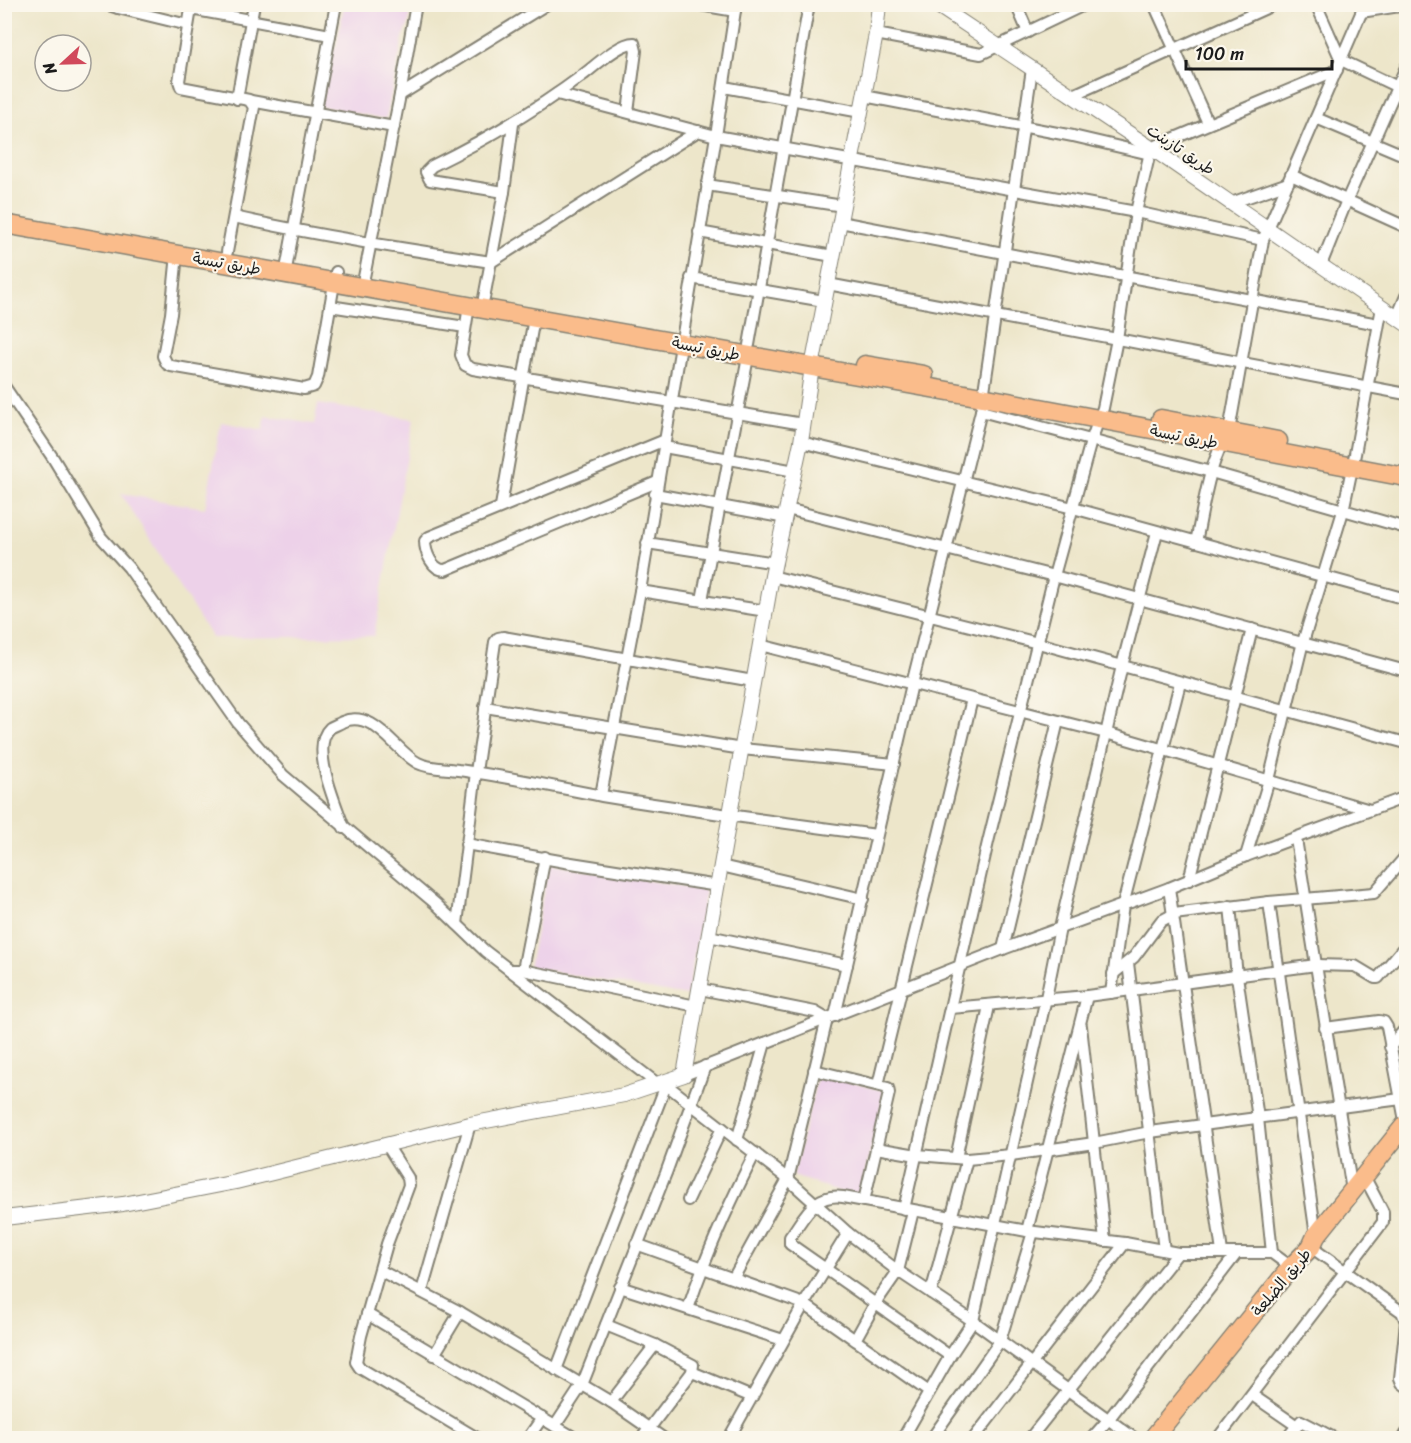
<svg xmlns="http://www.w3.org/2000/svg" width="1411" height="1443" viewBox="0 0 1411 1443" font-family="Sriracha,'Playpen Sans Arabic',sans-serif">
  <rect width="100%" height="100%" fill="#fbf7ec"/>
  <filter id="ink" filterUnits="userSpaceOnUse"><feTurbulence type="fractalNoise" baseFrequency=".0167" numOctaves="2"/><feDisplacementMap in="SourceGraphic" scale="12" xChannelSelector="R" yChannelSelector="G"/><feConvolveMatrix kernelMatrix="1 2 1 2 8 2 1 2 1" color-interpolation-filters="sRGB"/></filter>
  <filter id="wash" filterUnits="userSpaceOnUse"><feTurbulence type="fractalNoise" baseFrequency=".008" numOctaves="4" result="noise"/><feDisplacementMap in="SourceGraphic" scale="24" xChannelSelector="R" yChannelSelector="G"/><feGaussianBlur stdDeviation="1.35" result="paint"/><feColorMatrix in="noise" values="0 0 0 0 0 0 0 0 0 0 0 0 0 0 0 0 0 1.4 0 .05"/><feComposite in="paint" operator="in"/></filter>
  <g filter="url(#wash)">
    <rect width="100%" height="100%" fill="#ede6ca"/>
    <!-- built -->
    <g fill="#edd1e9">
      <polygon points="344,5 412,5 408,26 403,38 386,119 320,106 331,48 336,48"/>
      <polygon points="318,404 414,419 374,636 212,638 121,494 205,508 221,422 263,430 266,416 314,424"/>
      <polygon points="549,864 706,890 687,996 529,967"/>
      <polygon points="818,1074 885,1091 859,1198 793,1176"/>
    </g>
  </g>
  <g filter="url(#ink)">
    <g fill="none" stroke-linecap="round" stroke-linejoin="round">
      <!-- minor casing -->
      <g stroke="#848173" stroke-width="14">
        <g id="minor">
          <polyline points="106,4 118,8 121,5"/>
          <polyline points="695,4 735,11"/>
          <polyline points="736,4 716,136 640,591 766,611"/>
          <polyline points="1016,4 1028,32"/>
          <polyline points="1154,4 1208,123"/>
          <polyline points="1316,4 1341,60 1406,91"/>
          <polyline points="188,5 191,9 330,35"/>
          <polyline points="118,8 188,25"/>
          <polyline points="191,9 179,81 181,87 249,100 254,107 227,252"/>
          <polyline points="1361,12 1406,5"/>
          <polyline points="876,34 981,54 1086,4"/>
          <polyline points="724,87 861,112"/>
          <polyline points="557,94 716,136 1136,212 1263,240"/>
          <polyline points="400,95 547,4"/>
          <polyline points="864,96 1073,136 1150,154"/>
          <polyline points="1071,96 1275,4"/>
          <polyline points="237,99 254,4"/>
          <polyline points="251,101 394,127"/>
          <polyline points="1316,118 1406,156"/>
          <polyline points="1291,175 1406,227"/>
          <polyline points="707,185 843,206"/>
          <path d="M504,192L430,180L426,172L432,166C485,140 535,111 583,75C595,66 619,43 634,43L636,51L628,112"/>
          <polyline points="1231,203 1288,183"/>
          <path d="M234,217C319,236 405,249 491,262L698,131"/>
          <polyline points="840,222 1378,324"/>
          <polyline points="699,232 833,256"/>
          <polyline points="177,254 171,314 163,356 167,364 171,366 304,389 314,386 318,377 336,272"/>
          <polyline points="287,264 336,4"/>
          <polyline points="1321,265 1347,200 1406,67"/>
          <polyline points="364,277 400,95 416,4"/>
          <polyline points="691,278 824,301"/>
          <polyline points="828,284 1406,394"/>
          <polyline points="484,298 504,192 513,124"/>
          <polyline points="330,306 465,327"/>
          <polyline points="469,306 461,355 465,365 473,369 803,424"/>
          <polyline points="1397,317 1406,296"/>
          <polyline points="749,345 809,4"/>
          <polyline points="4,386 53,458 101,537 129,568 238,723 283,775 436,904 485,951 659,1085"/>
          <polyline points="981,411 1211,472 1406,528"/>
          <polyline points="801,442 1073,508 1406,599"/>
          <polyline points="664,447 795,471"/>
          <path d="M657,482L445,570C432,570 425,552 425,541L429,537L665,440"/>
          <polyline points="655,494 786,518"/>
          <polyline points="501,506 534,318"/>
          <polyline points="787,509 1054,576 1406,671"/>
          <path d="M1196,542C1204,505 1208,464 1229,431L1263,240L1365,4"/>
          <polyline points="647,543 776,563"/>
          <polyline points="772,576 1038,643 1406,743"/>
          <polyline points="702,600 748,357"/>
          <polyline points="760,645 1106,733 1370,810"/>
          <polyline points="485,707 742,749 894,764"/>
          <polyline points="601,795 640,591"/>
          <path d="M344,828C337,806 309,747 330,728C333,726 339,724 342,722C374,708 395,751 418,763C430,769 445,768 458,770C506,776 554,787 602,796C693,811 785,823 876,835"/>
          <polyline points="1296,839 1352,1191"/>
          <polyline points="466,844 565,862 718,886"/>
          <polyline points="1246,856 1269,780 1303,642 1343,511 1355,454 1382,307"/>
          <polyline points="721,866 863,899"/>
          <polyline points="1189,880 1252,629"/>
          <polyline points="1169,888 1222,1252"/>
          <polyline points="1269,902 1316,1236"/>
          <polyline points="1230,906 1237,976 1258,1118 1272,1253"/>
          <polyline points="457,924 476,772 495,642 498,638 503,637 753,681"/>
          <polyline points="709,936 847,965"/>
          <polyline points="1003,949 1058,721"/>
          <polyline points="1128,963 1164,1250"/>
          <polyline points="510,970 523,970 696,1006"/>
          <polyline points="523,970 545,857"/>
          <polyline points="1113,974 1134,957 1161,921 1174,914 1269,902 1374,893 1406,856"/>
          <polyline points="700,989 815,1012 827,1019 788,1179 734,1277"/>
          <polyline points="1111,993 1123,905 1180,683"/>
          <polyline points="951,1008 1087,996 1316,965 1355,966 1375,978 1378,978 1406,945"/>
          <polyline points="835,1016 912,684 981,411 1032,69"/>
          <polyline points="1081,1026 1105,1241"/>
          <polyline points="1325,1028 1379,1021 1384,1022 1387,1027 1406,1126"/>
          <polyline points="1390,1047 1406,1028"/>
          <polyline points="814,1070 888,1088 889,1093 864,1201"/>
          <polyline points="684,1075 1003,949 1169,888 1246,856 1406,797"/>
          <polyline points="664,1083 788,1179 848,1233 898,1271 973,1321 1134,1438"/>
          <polyline points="878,1085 972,699"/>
          <polyline points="737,1140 765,1043"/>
          <polyline points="387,1145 408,1178 409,1185 387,1244 361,1336 356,1362 360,1368 477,1438"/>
          <polyline points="876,1148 917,1155 967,1159 1011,1155 1094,1143 1150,1132 1401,1099"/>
          <polyline points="956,1158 989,1006"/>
          <polyline points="688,1200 722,1128"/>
          <polyline points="904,1209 988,842 1054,576 1091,441 1103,408 1117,339 1136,212 1151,148 1337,70"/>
          <polyline points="1027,1231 1087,996"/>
          <polyline points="636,1244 804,1304 929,1392"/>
          <polyline points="1311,1247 1402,1312 1406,1322 1400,1378 1402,1383 1406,1386"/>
          <polyline points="381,1271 460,1312 611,1402 663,1438"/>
          <polyline points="620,1287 783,1340"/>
          <polyline points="422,1291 470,1124"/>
          <polyline points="931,1293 967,1159"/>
          <path d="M688,1309C706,1254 729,1204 755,1153"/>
          <polyline points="367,1314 575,1438"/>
          <polyline points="606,1325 655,1345 693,1365 692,1372 642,1438"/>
          <polyline points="855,1340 875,1304 898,1271 913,1211"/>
          <polyline points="434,1355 460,1312"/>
          <path d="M950,1356L790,1244V1237C805,1217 813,1193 843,1197L1027,1231L1125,1243L1178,1253H1272L1291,1267"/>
          <polyline points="556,1370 666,1085"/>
          <polyline points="692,1372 752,1397"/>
          <polyline points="1252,1395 1297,1426"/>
          <polyline points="611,1402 655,1345"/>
          <polyline points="555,1426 582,1385 666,1173 705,1066"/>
          <polyline points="528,1438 542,1418"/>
          <polyline points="729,1438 804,1304 848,1233"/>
          <polyline points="903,1438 950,1356 973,1321 1046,998 1060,928 1122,666 1157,532"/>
          <polyline points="932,1438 1000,1341 1033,1232"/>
          <polyline points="974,1438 1125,1243"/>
          <polyline points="1030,1438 1178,1253"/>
          <polyline points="1092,1438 1108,1420 1237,1253"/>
          <polyline points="1218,1438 1383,1222 1383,1212 1364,1176"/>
          <polyline points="1287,1438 1301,1421 1334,1438"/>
          <polyline points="1404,1438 1406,1434"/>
        </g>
      </g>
      <!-- tertiary casing -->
      <g stroke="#848173" stroke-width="16">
        <g id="tertiary">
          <polyline points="935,4 1151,148 1406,324"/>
          <polyline points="4,1218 123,1204 236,1182 470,1124 624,1095 684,1075 772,576 801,442 812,367 876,34 879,4"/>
        </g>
      </g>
      <!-- primary casing -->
      <g stroke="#848173" stroke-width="21">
        <g id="primary">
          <polyline points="4,224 982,397 1406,477"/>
          <polyline points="865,365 924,375"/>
          <polyline points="1161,419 1278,441"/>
          <polyline points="1153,1438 1291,1267 1311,1247 1316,1236 1406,1124"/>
        </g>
      </g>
      <!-- minor -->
      <use href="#minor" stroke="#fff" stroke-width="10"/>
      <!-- tertiary -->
      <use href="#tertiary" stroke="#fff" stroke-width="14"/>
      <!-- primary -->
      <use href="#primary" stroke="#fabc8b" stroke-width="18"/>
    </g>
  </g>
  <g text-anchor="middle" stroke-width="4.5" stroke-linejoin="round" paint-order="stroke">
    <!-- street labels -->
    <g font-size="16" fill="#1c1c1c" stroke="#fbf7ec">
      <text transform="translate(1181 149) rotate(34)" y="6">طريق تازبنت</text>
      <text transform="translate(227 263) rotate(10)" y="6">طريق تبسة</text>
      <text transform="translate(706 348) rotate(11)" y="6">طريق تبسة</text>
      <text transform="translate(1184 436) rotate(11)" y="6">طريق تبسة</text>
      <text transform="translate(1281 1282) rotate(-50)" y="6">طريق الضلعة</text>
    </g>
  </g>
  <!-- margin -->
  <rect width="1411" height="1443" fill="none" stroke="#fbf7ec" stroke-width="24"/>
  <!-- north arrow -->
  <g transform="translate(63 63) rotate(248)"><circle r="28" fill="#fbf7ec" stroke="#a29f99" stroke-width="1.5"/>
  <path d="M0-4.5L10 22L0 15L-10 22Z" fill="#d1495b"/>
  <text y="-9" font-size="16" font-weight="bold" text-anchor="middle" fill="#1c1c1c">N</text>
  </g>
  <!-- scale -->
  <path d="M1186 60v9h146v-9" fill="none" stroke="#1c1c1c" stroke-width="3"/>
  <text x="1195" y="60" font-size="18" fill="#1c1c1c" stroke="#fbf7ec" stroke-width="4.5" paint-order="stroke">100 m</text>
</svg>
